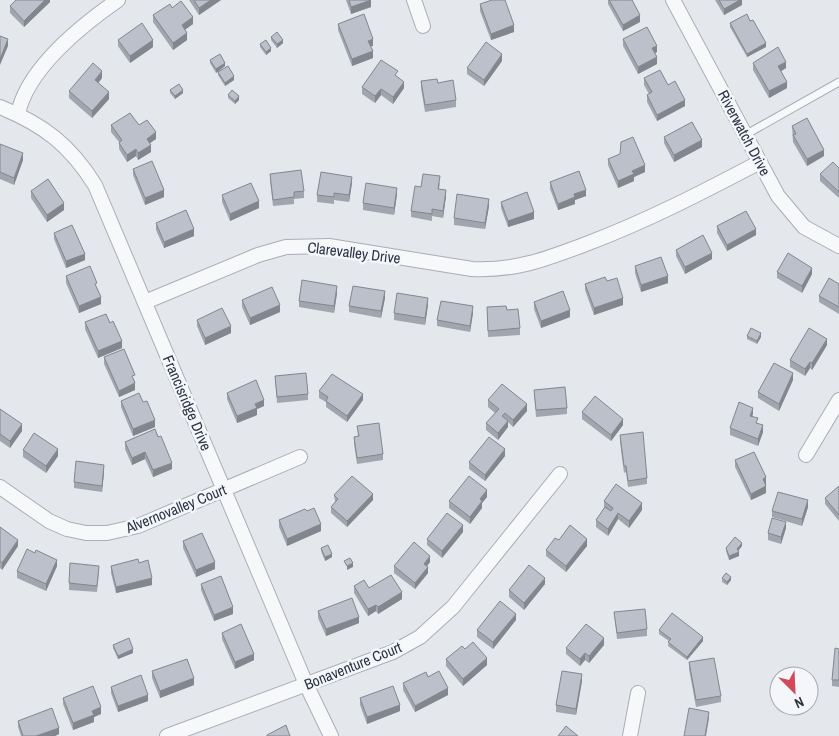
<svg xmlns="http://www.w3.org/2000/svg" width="839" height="736" viewBox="0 0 839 736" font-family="'Archivo Narrow',sans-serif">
  <rect width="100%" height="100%" fill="#e4e7ec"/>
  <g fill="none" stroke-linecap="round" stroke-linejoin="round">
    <!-- lane casing -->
    <g stroke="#a9aeb7" stroke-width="9">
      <polyline id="lane" points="745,135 839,82"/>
    </g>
    <!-- street casing -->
    <g stroke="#a9aeb7" stroke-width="16">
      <g id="street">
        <polyline points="414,0 423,26"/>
        <polyline points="673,0 778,196 804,227 839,246"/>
        <path d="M0,107C44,125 70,145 95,185L306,684L331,736"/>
        <path d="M18,114C27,69 82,25 118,0"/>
        <path d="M145,302L258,255L286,247L329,246L472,269C516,271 546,259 586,244C647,221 703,192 760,162"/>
        <polyline points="806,455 839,400"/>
        <polyline points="0,487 49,521 67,529 86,533 107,533 138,526 300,457"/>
        <polyline points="167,736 393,652 420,637 453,607 560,474"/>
        <polyline points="630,736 638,693"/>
      </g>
    </g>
    <!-- lane -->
    <use href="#lane" stroke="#f7f8fa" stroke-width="7"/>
    <!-- street -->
    <use href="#street" stroke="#f7f8fa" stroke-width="14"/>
  </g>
  <!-- wall -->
  <g fill="#a1a5ae">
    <polygon points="50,0 50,2 24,27 10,13 10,6"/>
    <polygon points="189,0 221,0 199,15"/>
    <polygon points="346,0 370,0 371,7 351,14"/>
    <polygon points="608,0 632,0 640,22 623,31 608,4"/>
    <polygon points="715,0 742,0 742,5 724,15"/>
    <polygon points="480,4 514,32 491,40 480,11"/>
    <polygon points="172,8 193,24 185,29 187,40 173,50 153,22 153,15"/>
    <polygon points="750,21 766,47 747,57 730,27 730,23"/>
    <polygon points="338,24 373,46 371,46 373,58 352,66 338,30"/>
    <polygon points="271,37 283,43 277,48 271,40"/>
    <polygon points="623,39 657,52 655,53 657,64 638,74 623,46"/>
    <polygon points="118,40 153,47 130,63 118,46"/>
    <polygon points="260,44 271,51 266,55 260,47"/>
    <polygon points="210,60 225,66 216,73 210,63"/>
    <polygon points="502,61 484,86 467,74 467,68"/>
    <polygon points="753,63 786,68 781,71 787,88 769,98 753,70"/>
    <polygon points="218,72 234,80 225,86 218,75"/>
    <polygon points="398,77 404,88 393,104 381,95 375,103 362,94 362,87"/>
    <polygon points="102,78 98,83 109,99 92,118 69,98 69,91"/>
    <polygon points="644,78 668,85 685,106 657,121 647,102 647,95 649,94 644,85"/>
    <polygon points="421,81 438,83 456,100 456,107 425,112 421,88"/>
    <polygon points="170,90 183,93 175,99 170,93"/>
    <polygon points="228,95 239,100 235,104 228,98"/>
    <polygon points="111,125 139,125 156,139 150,143 151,152 138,160 136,156 127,162 119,149 119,142 111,132"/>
    <polygon points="792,126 824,156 807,166 793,142"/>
    <polygon points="664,137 702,147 674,162 664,143"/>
    <polygon points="0,144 23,160 14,185 0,179"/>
    <polygon points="608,159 645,172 634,177 634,181 618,188 608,165"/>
    <polygon points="839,168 839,198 820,181 820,174"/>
    <polygon points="133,169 164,197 145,205 133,175"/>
    <polygon points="270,174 304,191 304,198 294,199 294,204 273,206 270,180"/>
    <polygon points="550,182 586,196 575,200 575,204 558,210 550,189"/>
    <polygon points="352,183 349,202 334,200 334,204 317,202 317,195"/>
    <polygon points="440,183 439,189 446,196 443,218 432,216 432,221 411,217 411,211 421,187"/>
    <polygon points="31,191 64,210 47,222 31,198"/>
    <polygon points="397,194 394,215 363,210 363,203"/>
    <polygon points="222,195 259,208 230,221 222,202"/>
    <polygon points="501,202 534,219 508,227 501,208"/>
    <polygon points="489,206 485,229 454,225 454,218"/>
    <polygon points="156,223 194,236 164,248 156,230"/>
    <polygon points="717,226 756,235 727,251 717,233"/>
    <polygon points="54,233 85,260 66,268 54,239"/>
    <polygon points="676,250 712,259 685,274 676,256"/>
    <polygon points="635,266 668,283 641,292 635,273"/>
    <polygon points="777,272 812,274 802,293 777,278"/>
    <polygon points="66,276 97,288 101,304 79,313 66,283"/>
    <polygon points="607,281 623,305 594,315 585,290 585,284"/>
    <polygon points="839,284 839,314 819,302 819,296"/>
    <polygon points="337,293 334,313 299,307 299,301"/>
    <polygon points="385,298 381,318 349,312 349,306"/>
    <polygon points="242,300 280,312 250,325 242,307"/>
    <polygon points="534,302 570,317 541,328 534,309"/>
    <polygon points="428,305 425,325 394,320 394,313"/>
    <polygon points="487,307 507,310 520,328 520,335 488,337"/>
    <polygon points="473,313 470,332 437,326 437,320"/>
    <polygon points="197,320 231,333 205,345 197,326"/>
    <polygon points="85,322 110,323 122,348 98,358 85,329"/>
    <polygon points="747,336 761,337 757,344 747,339"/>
    <polygon points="827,345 812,370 810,368 805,376 790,367 790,360"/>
    <polygon points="104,357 135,381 135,390 119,397 104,364"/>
    <polygon points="275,376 308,394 308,400 277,403"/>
    <polygon points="793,380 779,411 758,398 758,392"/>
    <polygon points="534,390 567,408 567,414 536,417"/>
    <polygon points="319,391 363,400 347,422 326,407 326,402 319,398"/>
    <polygon points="227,393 264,406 257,409 257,415 237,423 227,399"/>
    <polygon points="488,400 527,411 513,427 508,422 508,427 498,440 486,430 486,423 495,413 488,407"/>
    <polygon points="121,401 155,427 133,436 121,407"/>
    <polygon points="0,409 22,431 10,448 0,441"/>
    <polygon points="582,412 623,425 611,441 582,419"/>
    <polygon points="753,414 752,416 763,432 758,446 730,435 730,428"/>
    <polygon points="357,426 383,454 383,460 357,464 354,444 354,437 358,436"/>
    <polygon points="155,429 172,469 153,477 145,459 132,465 125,449 125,442"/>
    <polygon points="620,435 647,478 647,484 628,487 626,472 624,473 620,442"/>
    <polygon points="23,450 58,456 46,473 23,457"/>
    <polygon points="505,456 485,481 469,469 469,462"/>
    <polygon points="735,460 766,484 766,493 751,500 735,467"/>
    <polygon points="104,472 102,492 74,488 74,482"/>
    <polygon points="839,486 839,521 825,504 825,498"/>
    <polygon points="334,495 373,500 347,527 331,513 331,507 335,502"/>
    <polygon points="487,497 482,503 482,508 470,524 449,508 449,501"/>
    <polygon points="604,501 642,510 629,528 618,519 608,536 596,527 596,520 604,508"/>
    <polygon points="808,507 802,526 772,517 772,511"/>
    <polygon points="307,511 321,531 287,546 279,527 279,520"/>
    <polygon points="0,527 18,546 2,570 0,568"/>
    <polygon points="786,528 781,544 768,540 768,533"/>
    <polygon points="463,532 442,558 427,545 427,539"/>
    <polygon points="559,540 587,546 566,572 546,556 546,550"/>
    <polygon points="183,541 215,569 196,577 183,548"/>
    <polygon points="742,546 738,551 739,556 729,560 726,551 726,548"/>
    <polygon points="321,548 332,557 325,561 321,551"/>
    <polygon points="430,562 427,566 428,573 415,589 394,573 394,566"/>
    <polygon points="139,563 152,585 116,593 111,573 111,566"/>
    <polygon points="57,566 46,591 17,578 17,571"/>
    <polygon points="99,572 97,592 69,590 69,583"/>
    <polygon points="722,578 731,580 727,585 722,582"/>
    <polygon points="201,584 233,614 214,621 201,590"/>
    <polygon points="545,584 524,610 509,597 509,590"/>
    <polygon points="354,586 369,588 402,599 378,614 376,611 368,616 354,593"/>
    <polygon points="318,611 359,623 326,636 318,618"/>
    <polygon points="614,612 647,629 647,636 617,639"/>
    <polygon points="516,620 493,649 477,637 477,630"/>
    <polygon points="659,630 703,641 687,660 668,646 669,641 659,634"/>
    <polygon points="222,633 254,660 235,669 222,639"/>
    <polygon points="113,645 133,653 118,659 113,648"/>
    <polygon points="604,645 589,663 585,660 580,666 566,654 566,648"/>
    <polygon points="465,649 487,665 463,686 446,666 446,659"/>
    <polygon points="839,649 839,687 832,686 832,680"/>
    <polygon points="689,662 721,696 721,702 696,707 689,669"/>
    <polygon points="152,671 194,685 160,698 152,678"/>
    <polygon points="428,677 448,695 415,712 403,690 403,683"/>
    <polygon points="582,681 576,715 556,712 556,705"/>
    <polygon points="111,687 148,701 118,712 111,693"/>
    <polygon points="63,698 101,714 94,717 94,722 73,730 63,704"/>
    <polygon points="360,698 400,711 367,724 360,705"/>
    <polygon points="18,721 59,734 55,736 21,736 18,727"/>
  </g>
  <!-- shaded-wall -->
  <g fill="#83868d">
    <polygon points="45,0 50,0 50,2 24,27 24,21"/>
    <polygon points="211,0 221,0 199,15 199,8"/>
    <polygon points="371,0 371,7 351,14 351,7"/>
    <polygon points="740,0 742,0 742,5 724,15 724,9"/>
    <polygon points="640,15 640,22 623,31 623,25"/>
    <polygon points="193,17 193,24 182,32 182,25"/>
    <polygon points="514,25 514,32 491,40 491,34"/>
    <polygon points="187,33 187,40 173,50 173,43"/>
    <polygon points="8,39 8,46 0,65 0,59"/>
    <polygon points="373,39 373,46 368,47 368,41"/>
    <polygon points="153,40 153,47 130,63 130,56"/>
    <polygon points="283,40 283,43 277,48 277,44"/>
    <polygon points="766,43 766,47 747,57 747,54"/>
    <polygon points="657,46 657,52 652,54 652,48"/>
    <polygon points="271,48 271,51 266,55 266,52"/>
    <polygon points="373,51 373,58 352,66 352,59"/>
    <polygon points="502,54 502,61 484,86 484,80"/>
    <polygon points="657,57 657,64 638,74 638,67"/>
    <polygon points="786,62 786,68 778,73 778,66"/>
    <polygon points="225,63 225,66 216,73 216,69"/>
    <polygon points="102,71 102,78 95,87 95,80"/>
    <polygon points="234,76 234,80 225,86 225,83"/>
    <polygon points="404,82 404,88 393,104 393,97"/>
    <polygon points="787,82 787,88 769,98 769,91"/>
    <polygon points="381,89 381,95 375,103 375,96"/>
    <polygon points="183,90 183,93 175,99 175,96"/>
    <polygon points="109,92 109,99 92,118 92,111"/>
    <polygon points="239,96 239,100 235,104 235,101"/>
    <polygon points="685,100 685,106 657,121 657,115"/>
    <polygon points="156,132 156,139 147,145 147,139"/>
    <polygon points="702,140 702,147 674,162 674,155"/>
    <polygon points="151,145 151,152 138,160 138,153"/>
    <polygon points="136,149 136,156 127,162 127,155"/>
    <polygon points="824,150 824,156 807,166 807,159"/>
    <polygon points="23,153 23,160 14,185 14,178"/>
    <polygon points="645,165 645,172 634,177 634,181 618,188 618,181 632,171"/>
    <polygon points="352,177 352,183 349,202 349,195"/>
    <polygon points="397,188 397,194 394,215 394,208"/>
    <polygon points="164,190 164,197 145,205 145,198"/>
    <polygon points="446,190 446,196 443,218 443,211"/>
    <polygon points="586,190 586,196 575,200 575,204 558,210 558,204 574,194"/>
    <polygon points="489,199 489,206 485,229 485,223"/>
    <polygon points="259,201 259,208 230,221 230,214"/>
    <polygon points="64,203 64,210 47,222 47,215"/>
    <polygon points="534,212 534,219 508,227 508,221"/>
    <polygon points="194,229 194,236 164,248 164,242"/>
    <polygon points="756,229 756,235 727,251 727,245"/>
    <polygon points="712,253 712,259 685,274 685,267"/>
    <polygon points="85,254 85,260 66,268 66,261"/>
    <polygon points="812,268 812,274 802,293 802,286"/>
    <polygon points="668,276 668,283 641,292 641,285"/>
    <polygon points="337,286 337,293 334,313 334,306"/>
    <polygon points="385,291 385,298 381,318 381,311"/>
    <polygon points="101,297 101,304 79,313 79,306"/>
    <polygon points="428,298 428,305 425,325 425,318"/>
    <polygon points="623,298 623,305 594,315 594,308"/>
    <polygon points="280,305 280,312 250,325 250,318"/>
    <polygon points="473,306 473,313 470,332 470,326"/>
    <polygon points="570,310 570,317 541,328 541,321"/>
    <polygon points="231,326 231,333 205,345 205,338"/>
    <polygon points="761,333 761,337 757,344 757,341"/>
    <polygon points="827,339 827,345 812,370 812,363"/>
    <polygon points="122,341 122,348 98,358 98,351"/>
    <polygon points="810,362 810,368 805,376 805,369"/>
    <polygon points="793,373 793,380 779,411 779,404"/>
    <polygon points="135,383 135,390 119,397 119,391"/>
    <polygon points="363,394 363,400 347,422 347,416"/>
    <polygon points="264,400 264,406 257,409 257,415 237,423 237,416 255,404"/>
    <polygon points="527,404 527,411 513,427 513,420"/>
    <polygon points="753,408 753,414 750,422 750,416"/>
    <polygon points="623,419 623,425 611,441 611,435"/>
    <polygon points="155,420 155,427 133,436 133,429"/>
    <polygon points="508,421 508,427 498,440 498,433"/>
    <polygon points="22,424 22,431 10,448 10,441"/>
    <polygon points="763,425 763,432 758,446 758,439"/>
    <polygon points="58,449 58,456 46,473 46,466"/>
    <polygon points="505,449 505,456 485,481 485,475"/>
    <polygon points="145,452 145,459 132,465 132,458"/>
    <polygon points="172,463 172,469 153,477 153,470"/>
    <polygon points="104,465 104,472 102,492 102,486"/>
    <polygon points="766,477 766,484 763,485 763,479"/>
    <polygon points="766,486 766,493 751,500 751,494"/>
    <polygon points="487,490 487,497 482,503 482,508 470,524 470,517 480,499"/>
    <polygon points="373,494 373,500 347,527 347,521"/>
    <polygon points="808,500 808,507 802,526 802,519"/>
    <polygon points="642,503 642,510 629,528 629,521"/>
    <polygon points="618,513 618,519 608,536 608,529"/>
    <polygon points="786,522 786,528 781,544 781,537"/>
    <polygon points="321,524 321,531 287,546 287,539"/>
    <polygon points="463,525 463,532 442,558 442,551"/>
    <polygon points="587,539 587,546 566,572 566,566"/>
    <polygon points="18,540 18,546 2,570 2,563"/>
    <polygon points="742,543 742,546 737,552 737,549"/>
    <polygon points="739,552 739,556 729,560 729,556"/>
    <polygon points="332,554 332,557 325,561 325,557"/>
    <polygon points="430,556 430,562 424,570 424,564"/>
    <polygon points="57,560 57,566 46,591 46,584"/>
    <polygon points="215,562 215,569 196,577 196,570"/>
    <polygon points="353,563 353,567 347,570 347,566"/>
    <polygon points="428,567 428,573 415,589 415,583"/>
    <polygon points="731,577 731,580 727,585 727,582"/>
    <polygon points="152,578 152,585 116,593 116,587"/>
    <polygon points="545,578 545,584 524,610 524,603"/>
    <polygon points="402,592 402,599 378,614 378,607"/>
    <polygon points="376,605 376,611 368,616 368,609"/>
    <polygon points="233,607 233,614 214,621 214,615"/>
    <polygon points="516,614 516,620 493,649 493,642"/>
    <polygon points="359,617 359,623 326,636 326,629"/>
    <polygon points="703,637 703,641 687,660 687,657"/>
    <polygon points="604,638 604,645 589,663 589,656"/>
    <polygon points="133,649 133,653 118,659 118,656"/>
    <polygon points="585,653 585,660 580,666 580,659"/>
    <polygon points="254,654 254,660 235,669 235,662"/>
    <polygon points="487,658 487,665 463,686 463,679"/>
    <polygon points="582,674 582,681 576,715 576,709"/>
    <polygon points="194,678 194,685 160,698 160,691"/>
    <polygon points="448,688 448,695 415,712 415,706"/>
    <polygon points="148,695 148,701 118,712 118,706"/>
    <polygon points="400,705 400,711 367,724 367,717"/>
    <polygon points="101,707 101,714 94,717 94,722 73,730 73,723 92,711"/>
    <polygon points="709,712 709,718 706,736 705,736"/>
    <polygon points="59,728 59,734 55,736 36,736"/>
  </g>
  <!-- building -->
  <g fill="#bbc0ca" stroke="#83868d">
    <polygon points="16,0 45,0 24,21 10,6"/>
    <polygon points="194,0 211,0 199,8"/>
    <polygon points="349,0 371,0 351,7"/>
    <polygon points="492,0 505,0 514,25 491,34 480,4"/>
    <polygon points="609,0 632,0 640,15 623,25"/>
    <polygon points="719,0 740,0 724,9"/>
    <polygon points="181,1 193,17 182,25 187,33 173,43 153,15 170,4 172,8"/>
    <polygon points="364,14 373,39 368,41 373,51 352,59 338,24"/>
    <polygon points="747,14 750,21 753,20 766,43 747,54 730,23"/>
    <polygon points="142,23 153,40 130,56 118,40"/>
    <polygon points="647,27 657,46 652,48 657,57 638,67 623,39"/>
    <polygon points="277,32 283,40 277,44 271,37"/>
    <polygon points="0,36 8,39 0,59"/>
    <polygon points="266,40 271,48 266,52 260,44"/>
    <polygon points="486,42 502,54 484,80 467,68"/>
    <polygon points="778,47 786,62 778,66 787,82 769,91 753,63"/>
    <polygon points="220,54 225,63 216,69 210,60"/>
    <polygon points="381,60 398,71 395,75 404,82 393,97 381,89 375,96 362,87"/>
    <polygon points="93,63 102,71 95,80 109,92 92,111 69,91"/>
    <polygon points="228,66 234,76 225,83 218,72"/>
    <polygon points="660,70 668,85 675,81 685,100 657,115 647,95 652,92 644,78"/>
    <polygon points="437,79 438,83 453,80 456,100 425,105 421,81"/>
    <polygon points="179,84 183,90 175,96 170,90"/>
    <polygon points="232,90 239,96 235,101 228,95"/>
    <polygon points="130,113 139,125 147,120 156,132 147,139 151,145 138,153 136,149 127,155 119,143 122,140 111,125"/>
    <polygon points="807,118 824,150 807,159 793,135 796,134 792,126"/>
    <polygon points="692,122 702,140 674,155 664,137"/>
    <polygon points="633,137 645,165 632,171 634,174 618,181 608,159 620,154 621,142"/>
    <polygon points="0,144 23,153 14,178 0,172"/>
    <polygon points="152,161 164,190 145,198 133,169"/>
    <polygon points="833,162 839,168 839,192 820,174"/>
    <polygon points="301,170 304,191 294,192 294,197 273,200 270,174"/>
    <polygon points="579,171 586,190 574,194 575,197 558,204 550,182"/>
    <polygon points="321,172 352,177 349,195 334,193 334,197 317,195"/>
    <polygon points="423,174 440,176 438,189 446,190 443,211 432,209 432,214 411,211 415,186 421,187"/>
    <polygon points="48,179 64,203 47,215 31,191"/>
    <polygon points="251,183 259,201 230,214 222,195"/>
    <polygon points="366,183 397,188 394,208 363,203"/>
    <polygon points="527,192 534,212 508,221 501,202"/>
    <polygon points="457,194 489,199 485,223 454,218"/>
    <polygon points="186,210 194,229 164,242 156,223"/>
    <polygon points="746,211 756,229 727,245 717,226"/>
    <polygon points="72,225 85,254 66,261 54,233"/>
    <polygon points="703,235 712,253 685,267 676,250"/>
    <polygon points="788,253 812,268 802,286 777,272"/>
    <polygon points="661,257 668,276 641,285 635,266"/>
    <polygon points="90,266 97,283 95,284 101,297 79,306 66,276"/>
    <polygon points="605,277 607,281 617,278 623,298 594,308 585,284"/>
    <polygon points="829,278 839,284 839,307 819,296"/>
    <polygon points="302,280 337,286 334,306 299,301"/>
    <polygon points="353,286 385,291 381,311 349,306"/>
    <polygon points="272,287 280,305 250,318 242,300"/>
    <polygon points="563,291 570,310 541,321 534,302"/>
    <polygon points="397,293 428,298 425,318 394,313"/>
    <polygon points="441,301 473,306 470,326 437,320"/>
    <polygon points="506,306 507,310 518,309 520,328 488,331 487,307"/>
    <polygon points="222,308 231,326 205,338 197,320"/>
    <polygon points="106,314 110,323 113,321 122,341 98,351 85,322"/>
    <polygon points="751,328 761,333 757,341 747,336"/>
    <polygon points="809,328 827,339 812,363 810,362 805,369 790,360"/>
    <polygon points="124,349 135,375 132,376 135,383 119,391 104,357"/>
    <polygon points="774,363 793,373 779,404 758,392"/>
    <polygon points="306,373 308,394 277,397 275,376"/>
    <polygon points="332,374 363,394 347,416 326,401 328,397 319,391"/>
    <polygon points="256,380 264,400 255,404 257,408 237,416 227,393"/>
    <polygon points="502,384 527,404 513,420 505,413 502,416 508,421 498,433 486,423 499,409 488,400"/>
    <polygon points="565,387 567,408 536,410 534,390"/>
    <polygon points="139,393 143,402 147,401 155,420 133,429 121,401"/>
    <polygon points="595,396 623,419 611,435 582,412"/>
    <polygon points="739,402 753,408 750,416 758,418 756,423 763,425 758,439 730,428"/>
    <polygon points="0,409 22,424 10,441 0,434"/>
    <polygon points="379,423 383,454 357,458 354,437 359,436 357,426"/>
    <polygon points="155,429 158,437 161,436 172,463 153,470 145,452 132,458 125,442"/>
    <polygon points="643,432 647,478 628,481 626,466 624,466 620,435"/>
    <polygon points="34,433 58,449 46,466 23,450"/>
    <polygon points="489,437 505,449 485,475 469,462"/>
    <polygon points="754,452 766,477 763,479 766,486 751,494 735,460"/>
    <polygon points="76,461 104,465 102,486 74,482"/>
    <polygon points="352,476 373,494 347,521 331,507 338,499 334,495"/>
    <polygon points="469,476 487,490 480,499 482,501 470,517 449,501"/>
    <polygon points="616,484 642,503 629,521 618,513 608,529 596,520 605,507 611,511 613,508 604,501"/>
    <polygon points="839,486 839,515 825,498"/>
    <polygon points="778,492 808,500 802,519 772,511"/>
    <polygon points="314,508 321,524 287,539 279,520 305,509 307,511"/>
    <polygon points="447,513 463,525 442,551 427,539"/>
    <polygon points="772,518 786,522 781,537 768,533"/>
    <polygon points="570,525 587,539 566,566 546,550 555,538 559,540"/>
    <polygon points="0,527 18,540 2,563 0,561"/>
    <polygon points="202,533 215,562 196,570 183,541"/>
    <polygon points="735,537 742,543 737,549 739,552 729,556 726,548"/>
    <polygon points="414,542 430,556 424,564 428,567 415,583 394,566"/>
    <polygon points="328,545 332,554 325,557 321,548"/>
    <polygon points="27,549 35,553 36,550 57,560 46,584 17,571"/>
    <polygon points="350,558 353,563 347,566 344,561"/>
    <polygon points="138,559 139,563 148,560 152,578 116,587 111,566"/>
    <polygon points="70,563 99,566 97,586 69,583"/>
    <polygon points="529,565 545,578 524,603 509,590"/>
    <polygon points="726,573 731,577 727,582 722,578"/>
    <polygon points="391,575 402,592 378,607 376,605 368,609 354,586 364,580 369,588"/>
    <polygon points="221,576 233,607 214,615 201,584"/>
    <polygon points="352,598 359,617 326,629 318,611"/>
    <polygon points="500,601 516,614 493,642 477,630"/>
    <polygon points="645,609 647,629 617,633 614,612"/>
    <polygon points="672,613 703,637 687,657 668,642 671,639 659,630"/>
    <polygon points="241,624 254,654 235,662 222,633"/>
    <polygon points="586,624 604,638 589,656 585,653 580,659 566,648"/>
    <polygon points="129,638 133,649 118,656 113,645"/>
    <polygon points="473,642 487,658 463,679 446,659 462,646 465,649"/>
    <polygon points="835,648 839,649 839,680 832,680"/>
    <polygon points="714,658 721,696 696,700 689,662"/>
    <polygon points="187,659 194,678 160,691 152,671"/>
    <polygon points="439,671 448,688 415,706 403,683 426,672 428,677"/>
    <polygon points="562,671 582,674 576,709 556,705"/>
    <polygon points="141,675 148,695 118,706 111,687"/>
    <polygon points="93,686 101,707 92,711 94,715 73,723 63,698"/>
    <polygon points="393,686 400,705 367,717 360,698"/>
    <polygon points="52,708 59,728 36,736 23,736 18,721"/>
    <polygon points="689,708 709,712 705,736 684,736"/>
    <polygon points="286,725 290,736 267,736 267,735"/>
    <polygon points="566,726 578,736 558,736"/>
  </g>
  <g text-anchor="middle" stroke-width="5" stroke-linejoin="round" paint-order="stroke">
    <!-- street labels -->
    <g font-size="15" fill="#2b3445" stroke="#f4f6f9">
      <text transform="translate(744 133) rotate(62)" y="5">Riverwatch Drive</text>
      <text transform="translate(354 253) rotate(7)" y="5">Clarevalley Drive</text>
      <text transform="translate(187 403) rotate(67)" y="5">Francisridge Drive</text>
      <text transform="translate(176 509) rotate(-22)" y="5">Alvernovalley Court</text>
      <text transform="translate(353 666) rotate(-22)" y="5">Bonaventure Court</text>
    </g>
  </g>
  <!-- north arrow -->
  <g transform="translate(794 691) rotate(156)"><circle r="24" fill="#f4f6f9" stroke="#a4a8b1"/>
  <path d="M0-4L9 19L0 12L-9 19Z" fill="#d1495b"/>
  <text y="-8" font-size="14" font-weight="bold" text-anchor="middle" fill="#2b3445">N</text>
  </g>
</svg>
